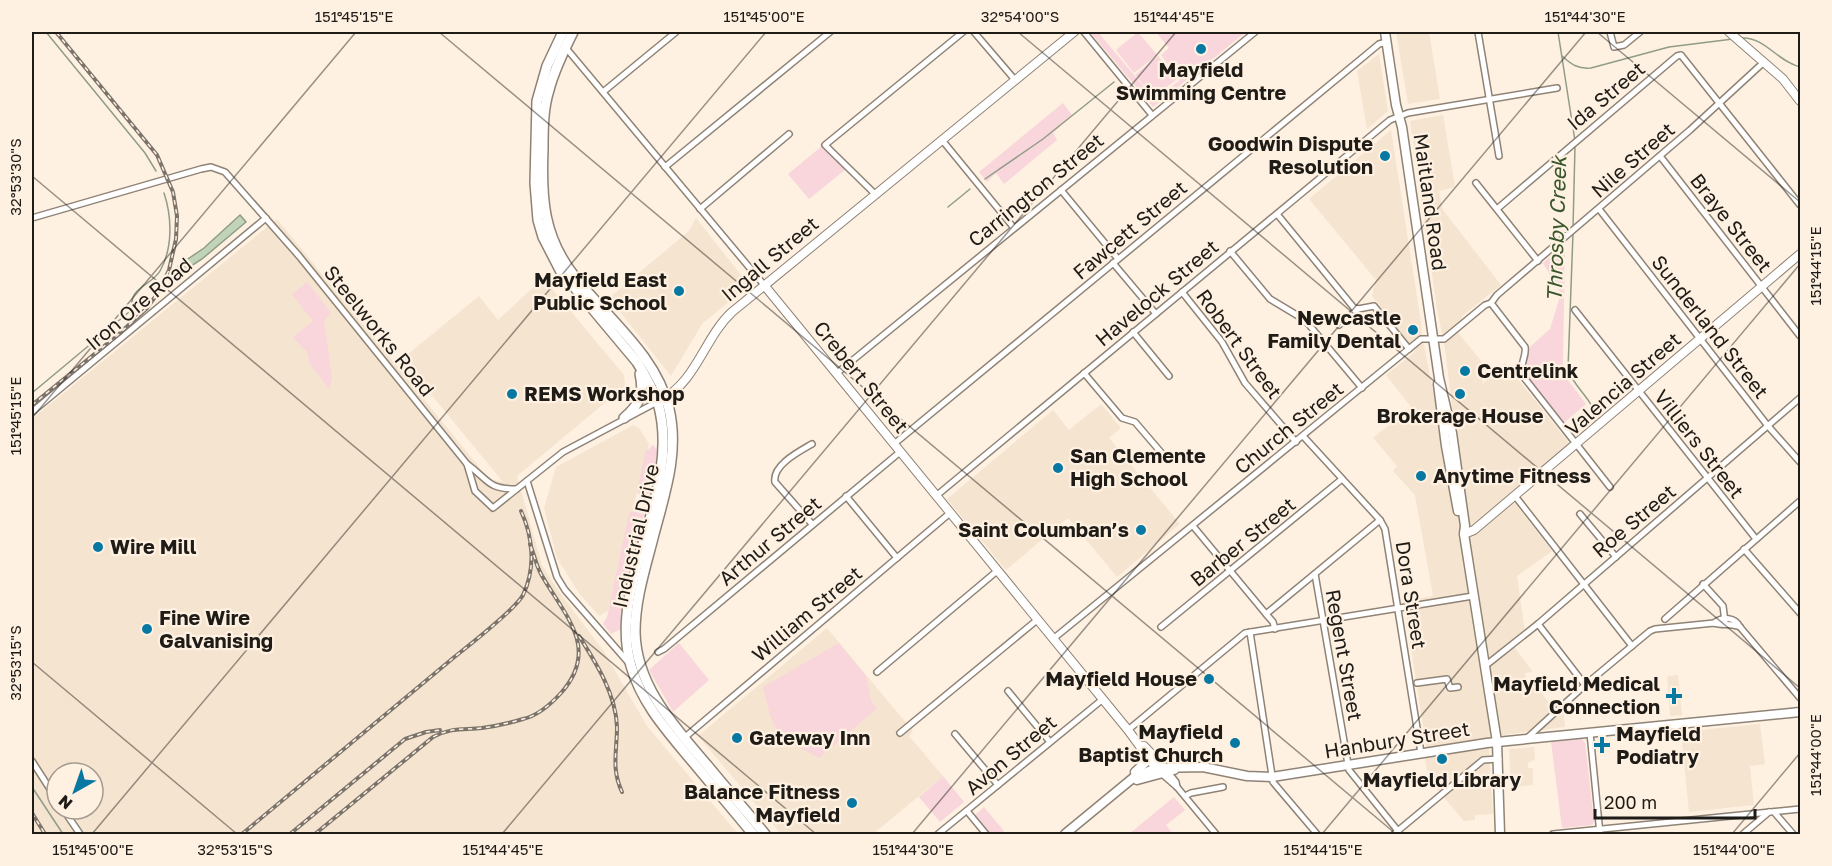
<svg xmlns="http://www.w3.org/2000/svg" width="1832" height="866" viewBox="0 0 1832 866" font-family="'Golos Text',sans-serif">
  <rect width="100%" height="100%" fill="#fef1e2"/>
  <!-- built -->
  <g fill="#f5e4cf" fill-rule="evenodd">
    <polygon points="1396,32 1429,32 1440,99 1408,104"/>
    <polygon points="1379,54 1388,111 1367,129 1357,71"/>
    <polygon points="1443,115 1455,187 1439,191 1443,210 1501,285 1462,316 1459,334 1482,362 1484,376 1482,384 1505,363 1570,444 1509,496 1552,551 1517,576 1525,631 1512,644 1531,669 1532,672 1525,673 1526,680 1533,680 1534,687 1536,686 1554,709 1563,709 1565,727 1488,737 1493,814 1475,815 1475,820 1464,821 1429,780 1425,760 1426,745 1404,601 1433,596 1415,495 1393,471 1397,466 1373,438 1411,407 1386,375 1415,352 1372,296 1376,280 1309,199 1391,130 1422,329 1421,330 1441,432 1454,422 1445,349 1437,309 1410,121"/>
    <polygon points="696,218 749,285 702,324 671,376 609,298 689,231"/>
    <path d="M277,219L489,479L503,482L402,359L479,296L498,320L543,278L624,375L625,386L517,476L542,565L557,589L603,650L647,726L738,834H32V419ZM57,773H93V809H57Z"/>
    <polygon points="1101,404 1121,428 1109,438 1180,524 1117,577 1068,518 1006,570 947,499 1053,410 1069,430"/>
    <polygon points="633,425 639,428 649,444 608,611 599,616 579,593 557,558 544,508 556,467"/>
    <polygon points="827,628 913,731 909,736 943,776 873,834 781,834 698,736"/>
    <polygon points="1678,675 1682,715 1670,716 1667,676"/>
    <polygon points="1760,724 1765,764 1750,766 1754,805 1689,812 1681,732"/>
    <polygon points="1534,747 1535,759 1528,763 1528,768 1533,768 1533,785 1511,787 1509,749"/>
  </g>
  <!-- green -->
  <g fill="#f8d6db">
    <polygon points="1090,32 1098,32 1155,100 1180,80 1161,55 1169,48 1156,32 1246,32 1153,107"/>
    <polygon points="1138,32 1157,55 1134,73 1116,50"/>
    <polygon points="1158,56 1177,79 1154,97 1135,75"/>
    <polygon points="1063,103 1072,115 1053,133 1057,140 1004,184 996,173 987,182 979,172"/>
    <polygon points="822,146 846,169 809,199 788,174"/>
    <polygon points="1565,244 1563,361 1564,375 1586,404 1564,423 1526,375 1524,368 1530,347 1550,329 1561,293 1543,263"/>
    <polygon points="307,282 331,313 324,321 332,378 329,389 310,364 307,352 293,337 313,321 292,294"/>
    <polygon points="653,445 658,451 649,495 645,501 637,492 645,452"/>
    <polygon points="633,511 644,514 624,590 621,629 611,634 603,624 607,617 629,514"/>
    <polygon points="679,643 709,680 673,712 649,670"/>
    <path d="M839,643L866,676L871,701L877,708L819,758C774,734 775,736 763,687Z"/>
    <polygon points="1581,738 1585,743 1594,822 1592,825 1562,828 1551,742"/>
    <polygon points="943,776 964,802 940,822 919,797"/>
    <polygon points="1174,797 1185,810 1166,825 1172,833 1129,834"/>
    <polygon points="984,807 1004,831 1001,834 989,834 974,816"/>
  </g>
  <!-- water -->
  <polygon fill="#c1d4b8" stroke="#909c87" stroke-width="1.5" points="240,215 246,222 202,259 176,276 174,273 179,265 204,248"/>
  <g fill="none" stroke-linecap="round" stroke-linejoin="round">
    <!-- stream -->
    <g stroke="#909c87" stroke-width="1.5">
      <polyline points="46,32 145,153 156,171"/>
      <polyline points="1558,32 1575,141"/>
      <path d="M1741,38C1764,36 1778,62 1800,67"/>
      <path d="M1562,56C1572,65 1578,69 1591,68L1669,47L1733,39"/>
      <polyline points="985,179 1043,139 1114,82"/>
      <polyline points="948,207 970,189"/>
      <polyline points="1573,228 1575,146"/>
      <path d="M1573,233L1568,369C1573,388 1597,401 1595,421"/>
      <path d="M133,309C126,289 152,285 160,271C173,248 172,217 164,193"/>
      <polyline points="32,393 141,302"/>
      <polyline points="32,787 63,834"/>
    </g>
    <!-- street casing -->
    <g stroke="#8f8376" stroke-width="8">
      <g id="street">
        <polyline points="974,32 1015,80"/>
        <polyline points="1084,32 1152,115"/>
        <polyline points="1478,32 1499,156"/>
        <polyline points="1610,32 1614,47 1624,45 1640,32"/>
        <polyline points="566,48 764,285"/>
        <polyline points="603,92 676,32"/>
        <polyline points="942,140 1014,228"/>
        <polyline points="1660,156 1800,336"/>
        <polyline points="665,167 830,32"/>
        <polyline points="1476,183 1538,261"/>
        <polyline points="1061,190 1118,259"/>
        <polyline points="875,194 825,145 963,32"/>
        <polyline points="700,209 789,134"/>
        <polyline points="1497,209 1677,56 1681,55 1800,205"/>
        <polyline points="1599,209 1768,426 1800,462"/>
        <polyline points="1277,214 1354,308 1358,309 1374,306 1409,349"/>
        <path d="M32,218L201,169L211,167L225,172L299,256L467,464C489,480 487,489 516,489"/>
        <polyline points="1230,251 1270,299 1305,320 1362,388"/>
        <polyline points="1113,263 1156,314"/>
        <polyline points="1182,292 1222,342 1245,383 1296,442"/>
        <path d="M1491,303L1525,347C1527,356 1519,365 1522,375L1610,487"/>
        <polyline points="1575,310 1756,539"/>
        <polyline points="1339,325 1358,309"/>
        <polyline points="1133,332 1169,376"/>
        <polyline points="837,373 1255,32"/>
        <polyline points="1084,373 1122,418 1135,422 1165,457"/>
        <polyline points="32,412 266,218"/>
        <polyline points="1303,436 1380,520 1385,529 1421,753"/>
        <polyline points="894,444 1367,54 1379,44 1387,42"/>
        <polyline points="467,464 475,491 493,508 563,452 657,402"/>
        <polyline points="527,481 557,577 565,590 628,662"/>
        <polyline points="846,496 897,558"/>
        <polyline points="936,496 1390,120 1408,113 1557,88"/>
        <polyline points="1515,496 1632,646"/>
        <polyline points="1580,514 1616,557"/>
        <path d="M812,524L775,482C772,465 800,451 812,444"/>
        <polyline points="1193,526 1266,614 1273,622 1275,629"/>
        <polyline points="1744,549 1800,613"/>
        <polyline points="1315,574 1349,770 1398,831"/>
        <polyline points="1703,584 1723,606 1725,622"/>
        <polyline points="1266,614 1380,520"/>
        <polyline points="1665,619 1800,501"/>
        <path d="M1714,623C1723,616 1735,617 1740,627L1800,698"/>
        <polyline points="1538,624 1585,685"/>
        <polyline points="1161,627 1342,479"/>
        <polyline points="1250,632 1273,782 1317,834"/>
        <polyline points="1053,639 1421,339 1444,339 1485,305 1491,303 1497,295 1690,130 1764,62"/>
        <polyline points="658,652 664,649 900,452"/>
        <polyline points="1485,666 1538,624 1800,398"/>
        <polyline points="877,672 997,571"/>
        <polyline points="1417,683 1447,679 1450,688 1458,687"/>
        <polyline points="1008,691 1050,742"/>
        <polyline points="1128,730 1245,633 1473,596"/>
        <polyline points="900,733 1037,620"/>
        <polyline points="1590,733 1600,834"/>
        <polyline points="955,734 998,785"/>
        <polyline points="684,738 950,513"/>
        <path d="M1526,739L1585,685L1650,631L1655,629L1714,623C1722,626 1731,623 1740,627"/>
        <polyline points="32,761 57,800"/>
        <polyline points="1168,772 1176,782 1177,787"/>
        <polyline points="1161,773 1177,787 1216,834"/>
        <polyline points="1185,796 1191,793 1223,787"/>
        <polyline points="63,809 80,834"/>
        <polyline points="967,811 986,834"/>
        <polyline points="1774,812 1793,834"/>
        <polyline points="938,834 1103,699"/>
        <polyline points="1394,834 1483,760 1499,759"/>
        <polyline points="1553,834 1800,809"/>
        <polyline points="1743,834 1769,812"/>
      </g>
    </g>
    <!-- secondary casing -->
    <g stroke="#8f8376" stroke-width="10">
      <g id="secondary">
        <polyline points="1729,32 1783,79 1800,101"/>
        <polyline points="764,285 1128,730 1158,771"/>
        <path d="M661,400C697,381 704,338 732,312L1074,32"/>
        <polyline points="1464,534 1474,530 1800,254"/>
        <polyline points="1144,746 1166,770"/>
      </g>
    </g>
    <!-- primary casing -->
    <g stroke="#8f8376" stroke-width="11">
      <g id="primary">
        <polyline points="1385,32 1396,105 1402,127 1439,378 1452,433 1465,526 1464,534 1497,742 1500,834"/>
        <polyline points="1438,384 1446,446 1458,511"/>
        <polyline points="1135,772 1146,762 1146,754"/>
        <polyline points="1137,780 1174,770"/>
        <polyline points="1065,834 1133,778 1156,768 1203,767 1247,776 1272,777 1487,743 1800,712"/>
      </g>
    </g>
    <!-- highway casing -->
    <g stroke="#8f8376" stroke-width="12">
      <g id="highway">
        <path d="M563,32L547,66L537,101L535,183L538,220L543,237L560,270L637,362C645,375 653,389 658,403C674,458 649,518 635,572C627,603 622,634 631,666C642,704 668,732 692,761C713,786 733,810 753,834"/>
        <path d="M573,32C564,50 554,70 549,90C543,109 543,129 543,149C541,198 543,237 575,277C608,319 656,355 669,409C679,452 665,493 654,534C646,566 635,598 635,632C636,686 674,726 707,765C726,788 746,811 765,834"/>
        <path d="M624,418C639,405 645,394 640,374"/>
      </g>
    </g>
    <!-- street -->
    <use href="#street" stroke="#fff" stroke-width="5"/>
    <!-- secondary -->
    <use href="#secondary" stroke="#fff" stroke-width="8"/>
    <!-- primary -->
    <use href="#primary" stroke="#fff" stroke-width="8"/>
    <!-- highway -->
    <use href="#highway" stroke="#fff" stroke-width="9"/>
    <!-- rail casing -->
    <g stroke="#7c746b" stroke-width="4">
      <g id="rail">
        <polyline points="32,405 119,334 147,308 160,290 169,270 176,239 177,216 173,192 157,155 56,32"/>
        <path d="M579,636C596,663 616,694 617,727C617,752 611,768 622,792"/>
        <polyline points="32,813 45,834"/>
        <path d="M242,834C312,776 382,717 452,659C468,646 515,610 523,595C536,568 533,537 521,511"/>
        <polyline points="290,834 405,739 426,732 440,730"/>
        <path d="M315,834L433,737C452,727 463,730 482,728C496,726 510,723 523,719C537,716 551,704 561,693C601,648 564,615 541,574C536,565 534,554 530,544"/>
      </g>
    </g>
    <!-- rail -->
    <use href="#rail" stroke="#fef1e2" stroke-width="1.5" stroke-dasharray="4.5" stroke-linecap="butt"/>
  </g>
  <!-- ticks -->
  <path fill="none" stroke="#1f1b16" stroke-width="1.5" stroke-opacity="0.45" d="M439,32L1396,834M1018,32L1800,688M1597,32L1800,202M32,176L816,834M32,418L356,32M32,662L237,834M92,834L766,32M502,834L1176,32M912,834L1586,32M1322,834L1800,264M1732,834L1800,753"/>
  <!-- markers -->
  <g fill="#0778a2" stroke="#fef1e2" stroke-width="2">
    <circle cx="1201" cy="49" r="6"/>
    <circle cx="1385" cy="156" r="6"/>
    <circle cx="679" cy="291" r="6"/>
    <circle cx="1413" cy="330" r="6"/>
    <circle cx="1465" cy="371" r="6"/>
    <circle cx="512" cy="394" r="6"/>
    <circle cx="1460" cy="394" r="6"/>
    <circle cx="1058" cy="468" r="6"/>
    <circle cx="1421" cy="476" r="6"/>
    <circle cx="1141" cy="530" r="6"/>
    <circle cx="98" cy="547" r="6"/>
    <circle cx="147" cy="629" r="6"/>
    <circle cx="1209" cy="679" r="6"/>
    <path d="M1671 687h6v6h6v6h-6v6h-6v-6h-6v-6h6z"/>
    <circle cx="737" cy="738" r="6"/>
    <circle cx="1235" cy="743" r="6"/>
    <path d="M1599 736h6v6h6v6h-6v6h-6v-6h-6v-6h6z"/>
    <circle cx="1442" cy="759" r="6"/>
    <circle cx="852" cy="803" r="6"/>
  </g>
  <g text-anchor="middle" stroke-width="4.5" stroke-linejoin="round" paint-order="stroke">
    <!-- poi labels -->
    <g font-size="20" font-weight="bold" fill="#1f1b16" stroke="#fef1e2" text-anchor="end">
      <text x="1201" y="77" text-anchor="middle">Mayfield<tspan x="1201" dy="23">Swimming Centre</tspan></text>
      <text x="1373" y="151">Goodwin Dispute<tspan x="1373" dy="23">Resolution</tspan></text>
      <text x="667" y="287">Mayfield East<tspan x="667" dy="23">Public School</tspan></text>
      <text x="1401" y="325">Newcastle<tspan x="1401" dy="23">Family Dental</tspan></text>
      <text x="1477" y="378" text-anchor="start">Centrelink</text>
      <text x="524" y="401" text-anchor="start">REMS Workshop</text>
      <text x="1460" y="423" text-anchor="middle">Brokerage House</text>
      <text x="1070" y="463" text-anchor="start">San Clemente<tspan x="1070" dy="23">High School</tspan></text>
      <text x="1433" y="483" text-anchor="start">Anytime Fitness</text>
      <text x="1129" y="537">Saint Columban’s</text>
      <text x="110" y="554" text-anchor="start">Wire Mill</text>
      <text x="159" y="625" text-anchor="start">Fine Wire<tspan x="159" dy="23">Galvanising</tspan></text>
      <text x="1197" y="686">Mayfield House</text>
      <text x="1660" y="691">Mayfield Medical<tspan x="1660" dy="23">Connection</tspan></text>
      <text x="1223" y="739">Mayfield<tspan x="1223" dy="23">Baptist Church</tspan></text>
      <text x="1616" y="741" text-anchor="start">Mayfield<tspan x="1616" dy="23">Podiatry</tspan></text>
      <text x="749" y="745" text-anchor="start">Gateway Inn</text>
      <text x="1442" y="787" text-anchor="middle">Mayfield Library</text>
      <text x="840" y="799">Balance Fitness<tspan x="840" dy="23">Mayfield</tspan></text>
    </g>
    <!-- street labels -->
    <g font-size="20" fill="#1f1b16" stroke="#fef1e2">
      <text transform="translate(1606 96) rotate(-40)" y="7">Ida Street</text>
      <text transform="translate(1633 160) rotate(-41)" y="7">Nile Street</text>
      <text transform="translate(1036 190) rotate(-39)" y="7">Carrington Street</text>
      <text transform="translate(1430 202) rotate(82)" y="7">Maitland Road</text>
      <text transform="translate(1731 223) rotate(52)" y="7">Braye Street</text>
      <text transform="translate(1130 230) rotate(-40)" y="7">Fawcett Street</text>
      <text transform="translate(770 259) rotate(-40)" y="7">Ingall Street</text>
      <text transform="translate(1157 293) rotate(-40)" y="7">Havelock Street</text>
      <text transform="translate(139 304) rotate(-40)" y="7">Iron Ore Road</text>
      <text transform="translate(1710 327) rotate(52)" y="7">Sunderland Street</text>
      <text transform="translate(379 331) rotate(51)" y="7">Steelworks Road</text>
      <text transform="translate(1239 344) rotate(54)" y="7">Robert Street</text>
      <text transform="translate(861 377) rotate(51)" y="7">Crebert Street</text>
      <text transform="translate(1623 384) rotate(-41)" y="7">Valencia Street</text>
      <text transform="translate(1289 428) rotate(-39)" y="7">Church Street</text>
      <text transform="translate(1699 444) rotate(52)" y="7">Villiers Street</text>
      <text transform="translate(1634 521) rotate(-40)" y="7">Roe Street</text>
      <text transform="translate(636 536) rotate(-77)" y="7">Industrial Drive</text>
      <text transform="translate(770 541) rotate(-40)" y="7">Arthur Street</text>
      <text transform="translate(1243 542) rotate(-39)" y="7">Barber Street</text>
      <text transform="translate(1411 595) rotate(81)" y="7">Dora Street</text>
      <text transform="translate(807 614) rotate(-40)" y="7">William Street</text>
      <text transform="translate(1344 655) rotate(80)" y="7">Regent Street</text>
      <text transform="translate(1397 740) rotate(-9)" y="7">Hanbury Street</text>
      <text transform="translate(1011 755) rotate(-40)" y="7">Avon Street</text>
    </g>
    <!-- water labels -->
    <g font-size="21" font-style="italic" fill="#3a562b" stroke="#fef1e2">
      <text transform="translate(1557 229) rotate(-88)" y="7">Throsby Creek</text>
    </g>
  </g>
  <!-- border -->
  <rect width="1832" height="866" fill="none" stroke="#fef1e2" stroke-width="66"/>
  <!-- north arrow -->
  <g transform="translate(75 791) rotate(220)"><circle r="28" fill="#fef1e2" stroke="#a59b90" stroke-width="1.5"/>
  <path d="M0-4.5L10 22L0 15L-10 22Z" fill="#0778a2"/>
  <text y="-9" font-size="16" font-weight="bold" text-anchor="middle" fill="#1f1b16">N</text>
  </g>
  <!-- scale -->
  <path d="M1595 809v9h160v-9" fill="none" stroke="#1f1b16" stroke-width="3"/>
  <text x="1604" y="809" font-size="18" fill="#1f1b16" stroke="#fef1e2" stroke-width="4.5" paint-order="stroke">200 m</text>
  <rect x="33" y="33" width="1766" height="800" fill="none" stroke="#1f1b16" stroke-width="2"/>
  <g font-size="15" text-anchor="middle" fill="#1f1b16">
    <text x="354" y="22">151°45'15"E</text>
    <text x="764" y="22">151°45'00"E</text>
    <text x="1020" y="22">32°54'00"S</text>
    <text x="1174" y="22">151°44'45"E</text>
    <text x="1585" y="22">151°44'30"E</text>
    <text transform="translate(16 177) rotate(-90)" y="5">32°53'30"S</text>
    <text transform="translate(1816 266) rotate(-90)" y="5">151°44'15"E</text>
    <text transform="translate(16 416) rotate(-90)" y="5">151°45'15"E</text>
    <text transform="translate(16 663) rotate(-90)" y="5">32°53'15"S</text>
    <text transform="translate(1816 755) rotate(-90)" y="5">151°44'00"E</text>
    <text x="93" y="855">151°45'00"E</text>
    <text x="235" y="855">32°53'15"S</text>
    <text x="503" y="855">151°44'45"E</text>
    <text x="913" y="855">151°44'30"E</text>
    <text x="1323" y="855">151°44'15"E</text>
    <text x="1734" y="855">151°44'00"E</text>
  </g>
</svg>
